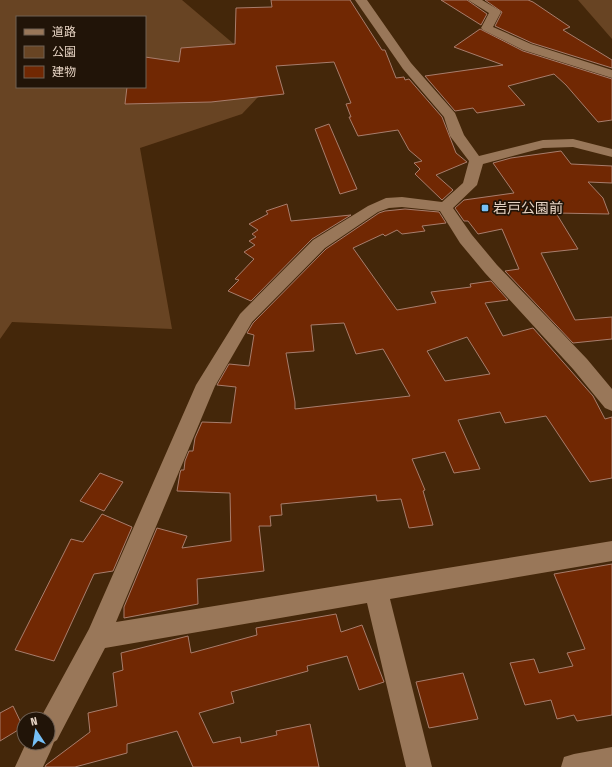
<svg xmlns="http://www.w3.org/2000/svg" width="612" height="767" viewBox="0 0 612 767" font-family="'Fira Sans Condensed','Noto Sans JP',sans-serif">
  <rect width="100%" height="100%" fill="#44270a"/>
  <!-- green -->
  <g fill="#684423" fill-rule="evenodd">
    <path d="M0,0H182L275,79L242,114L140,148L172,329L12,322L0,339ZM17,17H145V87H17Z"/>
    <polygon points="578,0 612,0 612,39"/>
  </g>
  <!-- building -->
  <g fill="#712803" stroke="#a87d6c" fill-rule="evenodd">
    <polygon points="271,0 350,0 382,50 385,50 396,78 404,77 405,80 409,79 442,117 456,153 467,162 436,175 453,190 442,200 415,174 420,169 414,163 422,161 409,150 398,130 358,136 349,117 351,117 346,104 351,103 334,62 276,66 284,94 211,102 125,104 127,87 145,87 145,57 179,62 181,48 235,44 236,8 272,7"/>
    <polygon points="441,0 467,0 487,14 481,25"/>
    <polygon points="485,0 528,0 533,2 570,27 563,30 612,60 612,68 532,43 495,26 502,12"/>
    <polygon points="480,29 523,51 612,79 612,120 598,122 566,85 554,74 508,86 525,105 477,113 473,108 455,111 425,76 503,65 454,47"/>
    <polygon points="329,124 357,189 340,194 315,129"/>
    <polygon points="561,151 571,164 612,166 612,183 588,182 603,198 609,214 556,213 578,249 541,253 575,320 612,317 612,339 573,343 505,271 519,269 502,229 478,234 468,221 464,221 455,208 464,200 514,193 493,163 511,158"/>
    <polygon points="287,204 291,221 351,215 312,239 251,301 228,291 239,280 235,279 254,259 244,252 255,245 249,241 256,237 252,234 258,230 249,224 268,214 266,211"/>
    <path d="M405,209L439,212L446,223L422,226L425,231L402,234L397,230L385,236L383,234L353,248L397,310L436,303L431,292L471,287L470,284L491,281L508,300L485,303L503,336L533,328L593,396L605,419L612,417V478L590,482L546,416L505,423L500,412L458,420L480,469L454,473L445,452L412,459L425,490L423,491L433,525L409,528L401,499L377,501L376,495L281,504L282,515L270,516L271,526H259L264,571L197,579L198,604L124,618V607L157,528L187,536L182,548L231,541L230,493L177,491L180,473L181,470H184L185,461L189,451H193L195,438L202,422L231,423L236,387L217,385L229,364L249,366L254,335L247,333L253,323L326,249L379,213L385,211ZM344,323L356,354L383,349L410,396L295,409V402L286,353L314,351L311,325ZM467,337L490,374L445,381L427,351Z"/>
    <polygon points="100,473 123,482 104,511 80,501"/>
    <polygon points="102,514 132,527 113,571 94,574 54,661 15,650 71,539 83,542"/>
    <polygon points="612,564 612,715 577,721 574,715 557,719 551,700 525,705 510,663 534,659 539,673 573,666 567,653 585,649 554,574"/>
    <polygon points="336,614 341,632 362,625 384,682 359,690 347,656 307,666 308,671 231,692 234,703 199,713 213,743 240,737 241,743 277,735 276,731 310,724 319,767 193,767 177,731 127,744 127,753 75,767 45,767 46,765 90,732 88,713 117,706 113,673 123,670 121,653 188,636 191,653 257,635 256,628"/>
    <polygon points="463,673 478,719 429,728 416,682"/>
    <polygon points="13,706 23,727 0,741 0,713"/>
  </g>
  <g fill="none" stroke-linecap="round" stroke-linejoin="round">
    <!-- street -->
    <g fill="#997759" fill-rule="evenodd">
      <polygon points="355,0 367,0 411,63 455,113 464,135 479,156 543,140 573,139 612,149 612,157 573,147 543,148 483,164 477,185 453,208 472,235 497,265 587,359 612,389 612,411 605,408 573,369 485,273 460,243 440,211 402,207 389,208 378,212 325,248 252,322 215,386 116,622 612,541 612,561 390,599 432,767 406,767 367,603 105,648 57,740 54,742 50,752 43,767 15,767 26,743 48,743 48,719 40,719 89,629 196,385 240,314 313,240 368,206 386,198 402,197 442,202 463,183 469,161 450,136 444,117 403,69"/>
      <polygon points="468,0 482,0 499,10 501,12 493,27 531,44 612,70 612,78 523,50 483,30 481,28 489,13"/>
      <polygon points="612,747 612,767 561,767 564,757 574,754"/>
    </g>
  </g>
  <!-- markers -->
  <rect fill="#76c0f7" stroke="#211408" stroke-width="1.5" x="481" y="204" width="8" height="8" rx="2"/>
  <g text-anchor="middle" stroke-width="3.5" stroke-linejoin="round" paint-order="stroke">
    <!-- poi labels -->
    <g font-size="14" fill="#e6d3c3" stroke="#211408" text-anchor="start">
      <text x="493" y="213">岩戸公園前</text>
    </g>
  </g>
  <!-- legend -->
  <rect x="16" y="16" width="130" height="72" fill="#211408" stroke="#706053"/>
  <rect x="24" y="29" width="20" height="6" fill="#997759" stroke="#706053"/>
  <text x="52" y="36" font-size="12" fill="#e6d3c3">道路</text>
  <rect x="24" y="46" width="20" height="12" fill="#684423" stroke="#706053"/>
  <text x="52" y="56" font-size="12" fill="#e6d3c3">公園</text>
  <rect x="24" y="66" width="20" height="12" fill="#712803" stroke="#706053"/>
  <text x="52" y="76" font-size="12" fill="#e6d3c3">建物</text>
  <!-- north arrow -->
  <g transform="translate(36 731) rotate(348)"><circle r="19" fill="#211408" stroke="#706053"/>
  <path d="M0-3L7 15L0 10L-7 15Z" fill="#76c0f7"/>
  <text y="-6" font-size="11" font-weight="bold" text-anchor="middle" fill="#e6d3c3">N</text>
  </g>
</svg>
